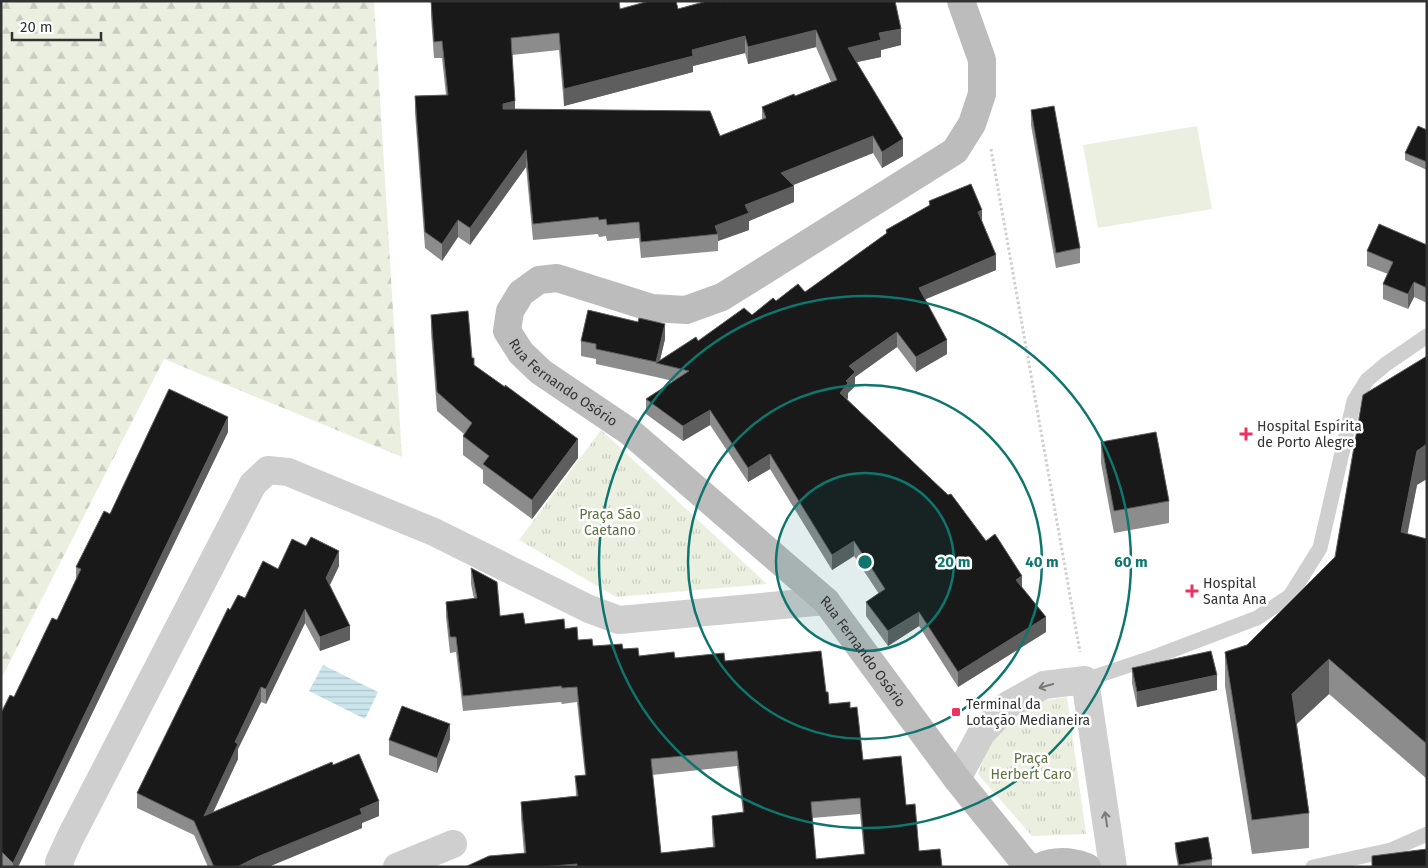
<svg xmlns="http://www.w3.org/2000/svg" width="1428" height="868" viewBox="0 0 1428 868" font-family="'Fira Sans',sans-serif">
  <defs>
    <pattern id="forest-firs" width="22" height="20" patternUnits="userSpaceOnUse" patternTransform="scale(1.25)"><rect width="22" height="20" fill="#eaefe0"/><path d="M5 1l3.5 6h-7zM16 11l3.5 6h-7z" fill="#c9cdc1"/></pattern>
    <pattern id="park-tufts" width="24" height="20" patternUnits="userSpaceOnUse" patternTransform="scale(1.25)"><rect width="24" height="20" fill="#eaefe0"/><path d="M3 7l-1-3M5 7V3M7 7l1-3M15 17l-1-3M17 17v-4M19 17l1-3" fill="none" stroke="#c9cdc1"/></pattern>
    <pattern id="water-rules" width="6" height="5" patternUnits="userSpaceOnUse" patternTransform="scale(1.25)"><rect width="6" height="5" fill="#cae5ec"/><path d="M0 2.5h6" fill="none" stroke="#aec5cb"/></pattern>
  </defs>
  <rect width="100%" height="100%" fill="#fff"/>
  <!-- grass -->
  <polygon fill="#eaefe0" points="1197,126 1212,209 1098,228 1083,145"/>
  <!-- forest -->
  <polygon fill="url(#forest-firs)" points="1,1 374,1 402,457 164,359 1,679"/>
  <!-- park -->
  <g fill="url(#park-tufts)">
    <polygon points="601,430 767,584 616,597 519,540"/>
    <polygon points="1067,697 1086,834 1032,836 978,774 988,746 1009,723 1039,701"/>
  </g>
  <!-- water -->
  <polygon fill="url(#water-rules)" points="323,665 378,692 365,719 309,691"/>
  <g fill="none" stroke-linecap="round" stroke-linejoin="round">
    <!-- path -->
    <polyline stroke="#cfcfcf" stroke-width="3" stroke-dasharray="2.5 2.5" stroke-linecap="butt" points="991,149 1080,652"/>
    <!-- lane -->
    <g stroke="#cfcfcf" stroke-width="15">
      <polyline points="1085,680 1154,657 1257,618 1290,596 1320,548 1354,401 1367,380 1386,364 1427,336"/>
      <polyline points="1313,867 1391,850 1427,834"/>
    </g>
    <!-- street -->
    <g stroke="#cfcfcf" stroke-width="28">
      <polyline points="957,779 981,734 1008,705 1044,685 1085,680 1113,867"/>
      <polyline points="60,867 59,862 70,838 253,484 268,470 288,472 434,532 589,609 619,620 826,601"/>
      <polyline points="397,867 453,844"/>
    </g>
    <!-- secondary -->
    <g stroke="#bcbcbc" stroke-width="28">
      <path id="s1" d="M961,1L982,60V94L972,124L955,151L722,297L686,310L652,308L557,278L539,280L521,293L510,311L507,331L521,353L541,372L630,432L826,601L957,779L1028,867"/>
      <path d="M1039,867C1055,860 1071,861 1087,867"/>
    </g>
  </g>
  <!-- wall -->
  <g fill="#8c8c8c" fill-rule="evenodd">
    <path d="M431,1L620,9H678L727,2L901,45L881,50V57L857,62L903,156L882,168L873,153L793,185L794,202L749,221V230L718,241V251L641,258L639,238L607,241L606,236L599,237L598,234L533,240L526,167L470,245L458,237L442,261L425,248L415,113V96L446,95L442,58H434L431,17ZM816,47L831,82L795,96L762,107V119L720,136L515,109L512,55L559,50L564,106L693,72V66L745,53L748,64Z"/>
    <polygon points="1031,110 1080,248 1080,263 1056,268 1031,125"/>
    <polygon points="1427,130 1427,170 1405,160 1405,153"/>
    <polygon points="929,201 982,222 996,270 925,299 947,354 916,372 897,347 855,377 855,386 848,393 848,398 847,399 1022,587 1046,632 958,687 919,626 888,646 866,616 866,602 879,594 854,556 832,570 770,469 748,482 710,425 683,441 646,414 646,399 673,381 656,377 596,364 596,359 581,356 581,341 665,339 660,360 698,341 752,315 776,301 805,292 886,234 886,230 929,206"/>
    <polygon points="1427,245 1427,303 1414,297 1408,309 1383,299 1383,284 1388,274 1367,266 1367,251"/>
    <polygon points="431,315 472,358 474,365 578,458 532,519 483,483 483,470 463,455 463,436 464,434 437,411 431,333"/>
    <polygon points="228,432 18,867 2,867 1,713 14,697 57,620 76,580 76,567 110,514"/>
    <polygon points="1101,442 1169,501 1169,523 1114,533 1101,463"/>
    <polygon points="1417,485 1407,534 1427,539 1427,779 1329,694 1297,724 1309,813 1309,848 1252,854 1225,686 1225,652 1247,645"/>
    <polygon points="339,566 330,585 350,640 320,651 305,623 266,704 261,702 238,749 238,759 213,813 333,765 379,816 362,823 362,828 268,867 208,867 194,835 137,808 137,793 230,610 245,598 278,569"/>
    <path d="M471,568L500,616L525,624L565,629L578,640L593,646L623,649L639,656L725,661L826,692L829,704L850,708L863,760L906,805L919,851L942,867H465L524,853L521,818V802L576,796L575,776L585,775L577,702L562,704L561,702L463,711L456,652L450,653L446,617V602L474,599L471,584ZM737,766L743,813L712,816V832L713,847L661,853L652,775ZM860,814L864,854L816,859L812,818Z"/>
    <polygon points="1132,668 1217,690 1137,707 1132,683"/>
    <polygon points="450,739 437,773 389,755 389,740"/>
    <polygon points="1175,843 1212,859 1212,867 1178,867 1175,850"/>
  </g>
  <!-- shaded-wall -->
  <g fill="#5e5e5e">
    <polygon points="901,29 901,45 881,50 881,57 848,64 848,48 879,33"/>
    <polygon points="816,30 816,47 748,64 748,47"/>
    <polygon points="745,36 745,53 693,66 693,72 564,106 564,89 692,50"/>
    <polygon points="515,101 515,118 503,121 503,104"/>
    <polygon points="873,136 873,153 781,190 781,173"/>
    <polygon points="903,139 903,156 882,168 882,152"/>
    <polygon points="526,150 526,167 470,245 470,228"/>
    <polygon points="794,186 794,202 749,221 749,230 718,241 718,234 715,226 745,205"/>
    <polygon points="982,210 982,224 978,212"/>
    <polygon points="458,220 458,237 442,261 442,244"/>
    <polygon points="996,255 996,270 919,302 919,288"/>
    <polygon points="1414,282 1414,297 1408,309 1408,294"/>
    <polygon points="665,324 665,339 659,364 656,363 656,377 656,362"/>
    <polygon points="897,332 897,347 855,377 855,386 848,393 848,398 840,408 840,393 846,381 849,366"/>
    <polygon points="947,340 947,354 916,372 916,357"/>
    <polygon points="710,410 710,425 683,441 683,426"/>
    <polygon points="228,417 228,432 18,867 13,867 13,863"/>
    <polygon points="578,439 578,458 532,519 532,500"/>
    <polygon points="1427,444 1427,479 1417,485 1401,567 1401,532 1417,451"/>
    <polygon points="770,454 770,469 748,482 748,468"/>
    <polygon points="854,541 854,556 832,570 832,555"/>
    <polygon points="339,551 339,566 326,593 326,578"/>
    <polygon points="1022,576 1022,590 1016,580"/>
    <polygon points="305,609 305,623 266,704 266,689"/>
    <polygon points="919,612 919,626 888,646 888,631"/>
    <polygon points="1046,617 1046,632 958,687 958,672"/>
    <polygon points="350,626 350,640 320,651 320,637"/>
    <polygon points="1329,659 1329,694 1292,728 1292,694"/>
    <polygon points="1217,675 1217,690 1137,707 1137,692"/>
    <polygon points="261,687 261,702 238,749 238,759 204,831 204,816 235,742"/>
    <polygon points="450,724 450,739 437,773 437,758"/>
    <polygon points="379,801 379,816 362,823 362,828 268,867 237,867 360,809"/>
  </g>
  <!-- building -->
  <g fill="#191919" stroke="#5e5e5e" fill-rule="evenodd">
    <path d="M431,1H619L620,9L649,1H676L678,9L707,1H726L727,2L729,1H895L901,29L879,33L881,40L848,48L903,139L882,152L873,136L781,173L794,186L745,205L749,213L715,226L718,234L641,242L639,222L607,225L606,219L599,220L598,217L533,224L526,150L470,228L458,220L442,244L425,232L415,96L448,95L442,41L434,42ZM816,30L837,80L795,96L794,94L762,107L766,118L720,136L710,111L503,109V104L515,101L511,38L559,33L564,89L693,56L692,50L745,36L748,47Z"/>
    <polygon points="1054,106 1080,248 1056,253 1031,110"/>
    <polygon points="1418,126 1427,130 1427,162 1405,153"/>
    <polygon points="971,184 982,210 978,212 996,255 919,288 947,340 916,357 897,332 849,366 855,372 846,381 848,383 840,393 948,495 951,494 986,541 995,534 1022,576 1016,580 1046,617 958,672 919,612 888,631 866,602 885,589 854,541 832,555 770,454 748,468 710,410 683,426 646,399 689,371 656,363 696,337 698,341 744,308 752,315 773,298 776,301 798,284 805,292 887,233 886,230 930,205 929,201"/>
    <polygon points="1379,224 1427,245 1427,288 1414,282 1408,294 1383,284 1393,262 1367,251"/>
    <polygon points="588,310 638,322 639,318 665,324 656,362 596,349 596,344 581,341"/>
    <polygon points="468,311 472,358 474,358 474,365 505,387 505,385 578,439 532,500 483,464 489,456 463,436 472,423 437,392 431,315"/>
    <polygon points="1427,356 1427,444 1417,451 1401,532 1427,539 1427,744 1329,659 1292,694 1309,813 1252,820 1225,652 1247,645 1335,557 1363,395"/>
    <polygon points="169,389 228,417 13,863 1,851 1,713 10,695 14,697 52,618 57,620 81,569 76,567 104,511 110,514"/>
    <polygon points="1156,432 1169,501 1114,511 1101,442"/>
    <polygon points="311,537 339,551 326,578 350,626 320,637 305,609 266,689 261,687 235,742 238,744 204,816 332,762 333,765 359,754 379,801 360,809 362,814 257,857 237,867 214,867 194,821 137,793 228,608 230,610 238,595 245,598 263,561 278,569 292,539 306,546"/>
    <path d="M471,568L497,582L500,616L523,613L525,624L564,619L565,629L577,627L578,640L592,639L593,646L622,644L623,649L638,648L639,656L674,652L675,658L724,653L725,661L821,651L826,692H828L829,704L850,702V708L857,707L863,760L901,756L906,805L915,804L919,851L940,849L942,867H577V864L541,867H465L489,856L526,853L521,802L578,796L575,776L586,775L577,687L562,688L561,686L463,696L456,637H450L446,602L477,598ZM737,751L744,812L712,816L715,847L661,853L651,759ZM860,798L865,854L816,859L811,802Z"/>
    <polygon points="1211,651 1217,675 1137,692 1132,668"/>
    <polygon points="402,706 450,724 437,758 389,740"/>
    <polygon points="1208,837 1212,859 1179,865 1175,843"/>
    <polygon points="1427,849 1427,867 1372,867 1372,856"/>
  </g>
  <!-- one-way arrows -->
  <defs><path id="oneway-shaft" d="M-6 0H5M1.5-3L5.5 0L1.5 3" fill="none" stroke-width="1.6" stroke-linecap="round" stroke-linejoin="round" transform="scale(1.25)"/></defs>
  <g stroke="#797979">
    <use href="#oneway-shaft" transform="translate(1046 686) rotate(164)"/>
    <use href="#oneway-shaft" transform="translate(1106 819) rotate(-99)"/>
  </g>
  <!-- distance rings -->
  <circle cx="865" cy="562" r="89" fill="#0f766e" fill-opacity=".12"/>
  <g fill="none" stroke="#0f766e" stroke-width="2.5">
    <circle cx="865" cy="562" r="89"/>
    <circle cx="865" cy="562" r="177"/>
    <circle cx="865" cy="562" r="266"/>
  </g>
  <!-- markers -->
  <g fill="#ea3360" stroke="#fff" stroke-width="2">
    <path d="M1243.5 426.5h5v5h5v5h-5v5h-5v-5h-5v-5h5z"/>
    <path d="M1189.5 583.5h5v5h5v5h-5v5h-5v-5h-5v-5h5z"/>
    <rect x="951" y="707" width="10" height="10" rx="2.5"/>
  </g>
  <g text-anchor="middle" stroke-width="5" stroke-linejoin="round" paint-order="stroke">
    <!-- street labels -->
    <g font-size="14" fill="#323232" stroke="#fff">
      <text dy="5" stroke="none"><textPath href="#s1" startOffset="766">Rua Fernando Osório</textPath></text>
      <text dy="5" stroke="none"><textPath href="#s1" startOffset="1171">Rua Fernando Osório</textPath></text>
    </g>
    <!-- poi labels -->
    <g font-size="14" fill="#323232" stroke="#fff" text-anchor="start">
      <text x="1257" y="431">Hospital Espírita<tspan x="1257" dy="16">de Porto Alegre</tspan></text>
      <text x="1203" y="588">Hospital<tspan x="1203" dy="16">Santa Ana</tspan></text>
      <text x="966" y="709">Terminal da<tspan x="966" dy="16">Lotação Medianeira</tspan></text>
    </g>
    <!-- park labels -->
    <g font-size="14" fill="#5e703d" stroke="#fff">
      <text x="610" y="519">Praça São<tspan x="610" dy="16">Caetano</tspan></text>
      <text x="1031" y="763">Praça<tspan x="1031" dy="16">Herbert Caro</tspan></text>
    </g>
  </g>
  <circle cx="865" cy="562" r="8" fill="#0f766e" stroke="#fff" stroke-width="2.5"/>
  <g font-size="15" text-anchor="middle" font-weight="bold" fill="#0f766e" stroke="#fff" stroke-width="5" stroke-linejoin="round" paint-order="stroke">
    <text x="954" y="567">20 m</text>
    <text x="1042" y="567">40 m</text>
    <text x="1131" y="567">60 m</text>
  </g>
  <!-- border -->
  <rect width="1428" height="868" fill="none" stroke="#323232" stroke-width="5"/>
  <!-- scale -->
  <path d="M12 32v8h89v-8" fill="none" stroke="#323232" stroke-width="2.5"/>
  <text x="20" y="32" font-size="15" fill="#323232" stroke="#ffffff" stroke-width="4" paint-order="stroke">20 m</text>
</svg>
